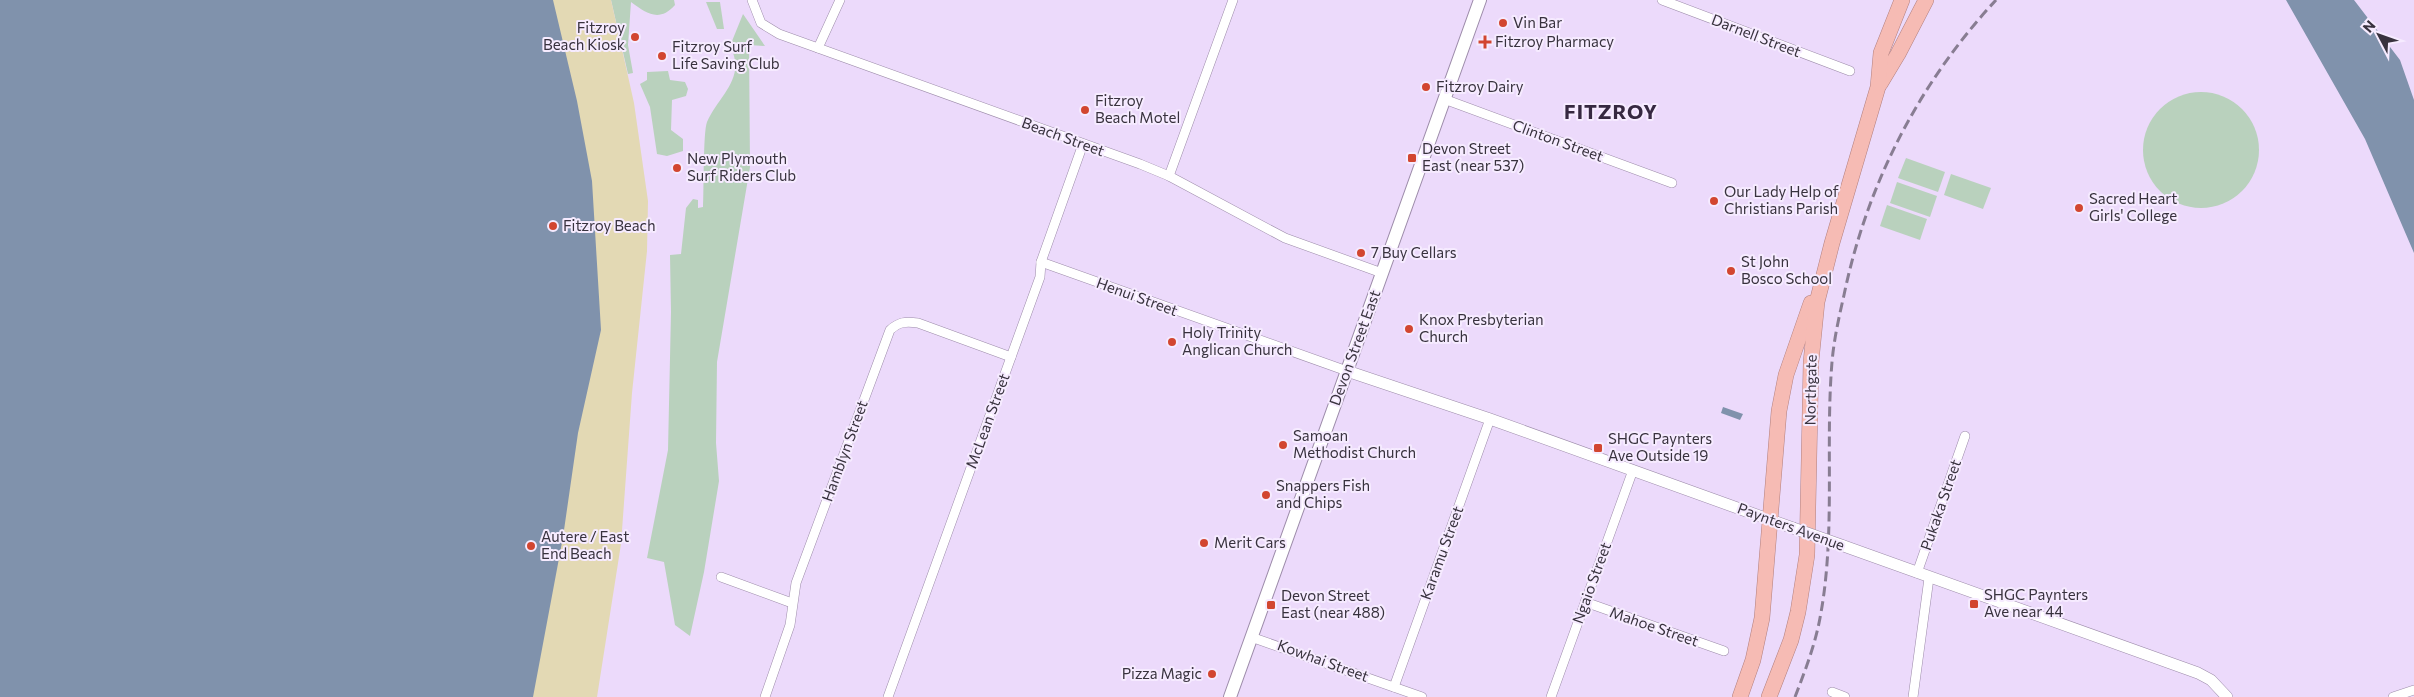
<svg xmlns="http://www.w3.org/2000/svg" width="2414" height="697" viewBox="0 0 2414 697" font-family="Commissioner,sans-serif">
  <rect width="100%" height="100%" fill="#ecdafb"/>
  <!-- green -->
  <g fill="#b9d1bd">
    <path d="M611,0H674L675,5C659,23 646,13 631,2L628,45L633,73L628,74Z"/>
    <polygon points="706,2 720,2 724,29 717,29"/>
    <path d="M743,14L765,46L749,45L750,167L717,362L716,443L719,481L704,572L690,636L675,625L664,562L647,558L668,450L671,312L670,255L681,254L686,208L693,199L698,200V208L703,207C704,191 703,132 707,122C719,95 747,78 730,46Z"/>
    <polygon points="668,71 670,80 685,82 688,89 686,96 672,100 671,130 683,139 683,151 667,156 657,154 650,107 640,84 647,80 647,72"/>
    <circle cx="2201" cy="150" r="58"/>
    <polygon points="1906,158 1945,172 1938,192 1898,178"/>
    <polygon points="1951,174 1991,188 1983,209 1944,195"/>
    <polygon points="1897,182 1937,196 1930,217 1890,203"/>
    <polygon points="1887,205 1927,219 1920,240 1880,226"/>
  </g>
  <!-- sand -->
  <polygon fill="#e3d9b4" points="431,0 611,0 634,103 648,201 647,251 632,393 621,544 597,697 380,697"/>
  <!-- water -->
  <g fill="#8092ac">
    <polygon points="0,0 553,0 577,101 592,181 601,330 578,433 563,537 533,697 0,697"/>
    <polygon points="2286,0 2354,0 2400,60 2414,100 2414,253 2365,139"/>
    <polygon points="1723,407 1743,414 1740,420 1721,413"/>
  </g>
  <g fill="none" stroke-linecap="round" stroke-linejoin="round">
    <!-- minor casing -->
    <g stroke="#9d8caa" stroke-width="10">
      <g id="minor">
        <polyline points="752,0 761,23 779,34 1140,164 1169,176 1285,238 1382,273"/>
        <polyline points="1662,0 1850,71"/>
        <polyline points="818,48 840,0"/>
        <polyline points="1444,99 1672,183"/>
        <polyline points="1169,176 1233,0"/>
        <polyline points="1041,262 1347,371"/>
        <polyline points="1917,573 1965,436"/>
        <polyline points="721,577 792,603"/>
        <polyline points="1585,602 1724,651"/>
        <polyline points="1251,637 1422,697"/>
        <polyline points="1394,687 1490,419"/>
        <polyline points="1832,692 1845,697"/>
        <path d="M765,697L790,625L796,583L890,330C899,322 905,321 918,323L1011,357"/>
        <polyline points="888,697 1040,277 1041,262 1083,144"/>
        <polyline points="1551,697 1633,470"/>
        <polyline points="1913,697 1929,578"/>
        <polyline points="2393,697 2414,690"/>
      </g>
    </g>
    <!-- tertiary casing -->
    <g stroke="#9d8caa" stroke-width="12">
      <g id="tertiary">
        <polyline points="1347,371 1490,419 1793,528"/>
        <polyline points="1841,545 2198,673 2211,680 2227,697"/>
      </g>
    </g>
    <!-- secondary casing -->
    <g stroke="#9d8caa" stroke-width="14">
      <polyline id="secondary" points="1230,697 1480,0"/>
    </g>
    <!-- trunk casing -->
    <g stroke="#b2807f" stroke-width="16">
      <g id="trunk">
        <polyline points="1880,84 1898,54 1926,0"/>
        <polyline points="1740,697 1753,660 1762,618 1779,411 1786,375 1811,303"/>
        <polyline points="1769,697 1791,640 1798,612 1807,555 1811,362 1817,302 1832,243 1878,87 1881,53 1902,0"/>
      </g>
    </g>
    <!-- minor -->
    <use href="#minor" stroke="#fff" stroke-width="9"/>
    <!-- tertiary -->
    <use href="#tertiary" stroke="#fff" stroke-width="11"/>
    <!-- secondary -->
    <use href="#secondary" stroke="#fff" stroke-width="12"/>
    <!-- trunk -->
    <use href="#trunk" stroke="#f6bbb4" stroke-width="15"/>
    <!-- rail -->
    <path stroke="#887d92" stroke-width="3" stroke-dasharray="10 5" stroke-linecap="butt" d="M1795,697C1805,671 1815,645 1820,618C1836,534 1825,446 1832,362C1834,339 1839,317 1844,295C1867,184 1919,83 1996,0"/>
    <!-- tertiary-bridge casing -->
    <g stroke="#9d8caa" stroke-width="12" stroke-linecap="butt">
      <polyline id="tertiary-bridge" points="1793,528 1841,545"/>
    </g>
    <!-- tertiary-bridge -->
    <use href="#tertiary-bridge" stroke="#fff" stroke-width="11"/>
  </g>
  <!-- markers -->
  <g fill="#d24630" stroke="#f6ebff" stroke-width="2">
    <circle cx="1503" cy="23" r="5"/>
    <circle cx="635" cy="37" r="5"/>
    <path d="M1482.5 34.5h5v5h5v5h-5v5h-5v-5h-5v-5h5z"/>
    <circle cx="662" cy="56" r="5"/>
    <circle cx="1426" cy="87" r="5"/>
    <circle cx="1085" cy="110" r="5"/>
    <rect x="1407" y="153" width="10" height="10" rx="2.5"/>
    <circle cx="677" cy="168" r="5"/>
    <circle cx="1714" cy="201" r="5"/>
    <circle cx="2079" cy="208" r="5"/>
    <circle cx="553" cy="226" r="5"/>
    <circle cx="1361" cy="253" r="5"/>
    <circle cx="1731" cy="271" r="5"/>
    <circle cx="1409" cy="329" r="5"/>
    <circle cx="1172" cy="342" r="5"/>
    <circle cx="1283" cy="445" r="5"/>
    <rect x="1593" y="443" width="10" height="10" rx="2.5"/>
    <circle cx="1266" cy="495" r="5"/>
    <circle cx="1204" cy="543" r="5"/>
    <circle cx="531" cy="546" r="5"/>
    <rect x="1969" y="599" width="10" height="10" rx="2.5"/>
    <rect x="1266" y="600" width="10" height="10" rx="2.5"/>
    <circle cx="1212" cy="674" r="5"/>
  </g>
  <g text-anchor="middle" stroke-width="4" stroke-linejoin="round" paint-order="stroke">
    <!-- poi labels -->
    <g font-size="15" fill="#38323e" stroke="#f6ebff" text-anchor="start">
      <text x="1513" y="28">Vin Bar</text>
      <text x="625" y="33" text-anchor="end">Fitzroy<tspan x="625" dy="17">Beach Kiosk</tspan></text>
      <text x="1495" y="47">Fitzroy Pharmacy</text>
      <text x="672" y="52">Fitzroy Surf<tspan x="672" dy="17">Life Saving Club</tspan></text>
      <text x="1436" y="92">Fitzroy Dairy</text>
      <text x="1095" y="106">Fitzroy<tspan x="1095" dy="17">Beach Motel</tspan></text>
      <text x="1422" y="154">Devon Street<tspan x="1422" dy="17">East (near 537)</tspan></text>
      <text x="687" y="164">New Plymouth<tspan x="687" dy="17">Surf Riders Club</tspan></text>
      <text x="1724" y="197">Our Lady Help of<tspan x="1724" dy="17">Christians Parish</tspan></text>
      <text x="2089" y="204">Sacred Heart<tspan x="2089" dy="17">Girls' College</tspan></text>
      <text x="563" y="231">Fitzroy Beach</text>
      <text x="1371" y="258">7 Buy Cellars</text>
      <text x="1741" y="267">St John<tspan x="1741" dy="17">Bosco School</tspan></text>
      <text x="1419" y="325">Knox Presbyterian<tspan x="1419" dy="17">Church</tspan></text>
      <text x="1182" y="338">Holy Trinity<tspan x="1182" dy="17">Anglican Church</tspan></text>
      <text x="1293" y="441">Samoan<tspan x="1293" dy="17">Methodist Church</tspan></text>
      <text x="1608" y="444">SHGC Paynters<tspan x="1608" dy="17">Ave Outside 19</tspan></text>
      <text x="1276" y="491">Snappers Fish<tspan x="1276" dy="17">and Chips</tspan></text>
      <text x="541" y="542">Autere / East<tspan x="541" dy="17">End Beach</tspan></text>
      <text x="1214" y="548">Merit Cars</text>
      <text x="1984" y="600">SHGC Paynters<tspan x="1984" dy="17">Ave near 44</tspan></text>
      <text x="1281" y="601">Devon Street<tspan x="1281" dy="17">East (near 488)</tspan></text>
      <text x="1202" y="679" text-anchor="end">Pizza Magic</text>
    </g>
    <!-- street labels -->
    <g font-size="15" fill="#38323e" stroke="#f6ebff">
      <text transform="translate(1756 36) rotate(21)" y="5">Darnell Street</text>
      <text transform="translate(1063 137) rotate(20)" y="5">Beach Street</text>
      <text transform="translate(1558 141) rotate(20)" y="5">Clinton Street</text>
      <text transform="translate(1137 297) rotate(20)" y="5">Henui Street</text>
      <text transform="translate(1355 348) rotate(-70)" y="5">Devon Street East</text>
      <text transform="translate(1811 390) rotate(-89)" y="5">Northgate</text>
      <text transform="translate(988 421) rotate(-70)" y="5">McLean Street</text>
      <text transform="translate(845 451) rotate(-70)" y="5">Hamblyn Street</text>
      <text transform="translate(1941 505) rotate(-71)" y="5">Pukaka Street</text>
      <text transform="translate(1791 527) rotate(20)" y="5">Paynters Avenue</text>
      <text transform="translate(1442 553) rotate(-70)" y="5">Karamu Street</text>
      <text transform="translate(1592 583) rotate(-70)" y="5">Ngaio Street</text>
      <text transform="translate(1654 627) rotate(19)" y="5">Mahoe Street</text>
      <text transform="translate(1323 661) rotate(20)" y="5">Kowhai Street</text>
    </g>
    <!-- district labels -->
    <g font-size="20" font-weight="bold" letter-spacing="1" fill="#362841" stroke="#f6ebff">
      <text x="1611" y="119">FITZROY</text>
    </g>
  </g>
  <!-- north arrow -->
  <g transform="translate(2379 35) rotate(311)" stroke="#f6ebff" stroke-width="4" paint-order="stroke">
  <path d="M0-4L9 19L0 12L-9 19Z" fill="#38323e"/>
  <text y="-8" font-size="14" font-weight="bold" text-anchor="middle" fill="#38323e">N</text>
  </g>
</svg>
